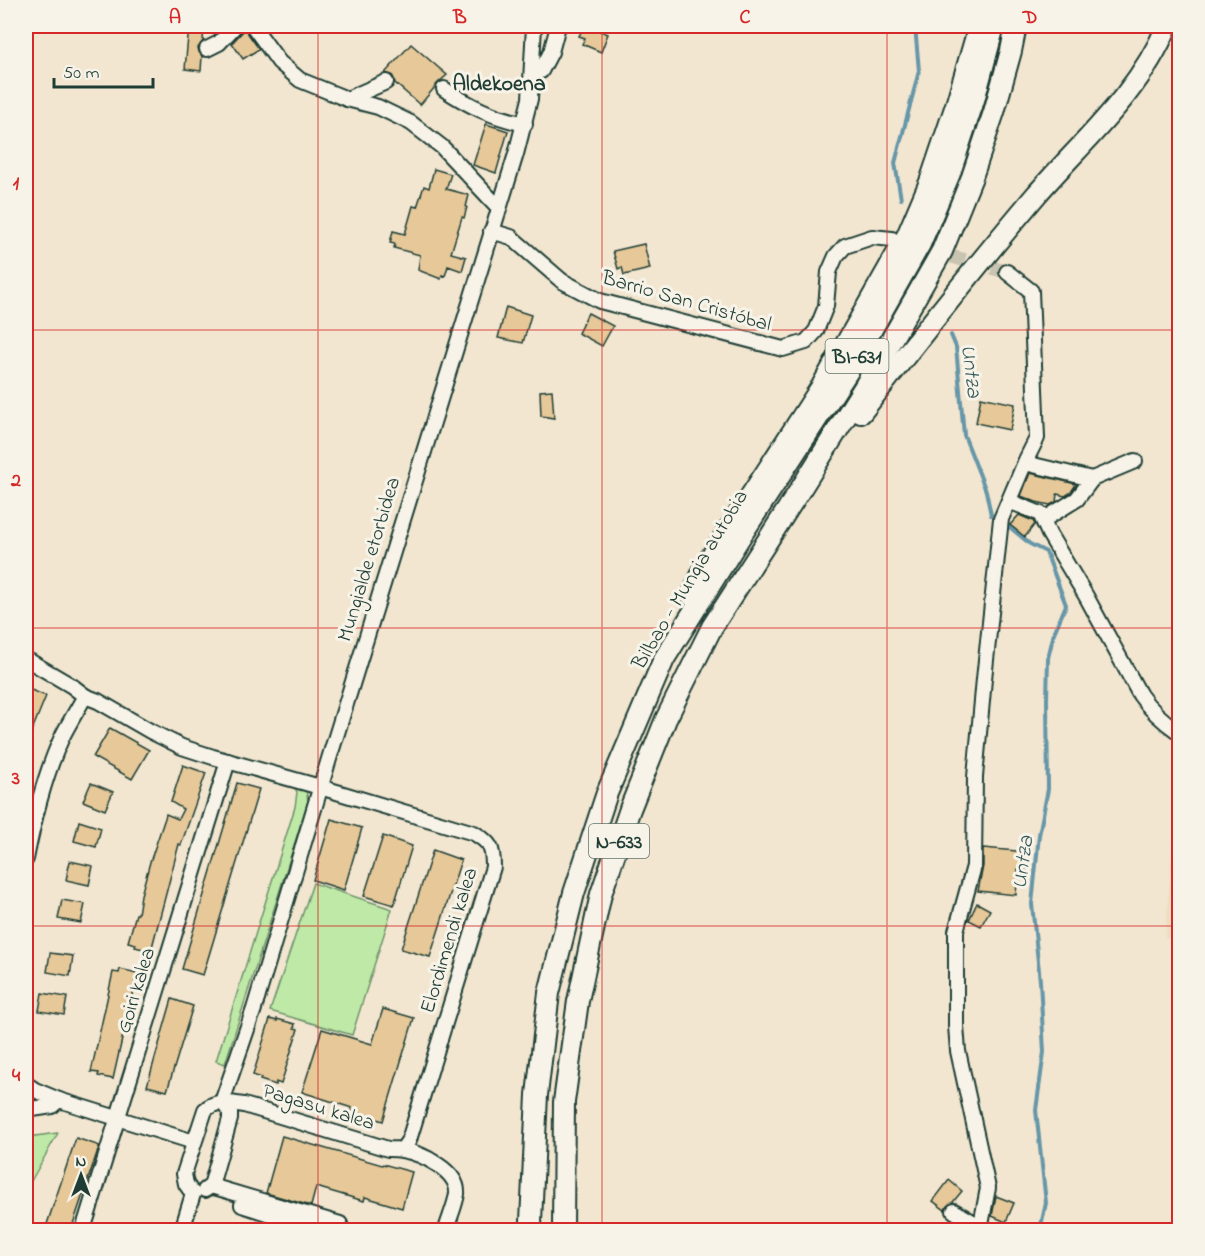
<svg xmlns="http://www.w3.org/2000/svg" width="1205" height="1256" viewBox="0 0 1205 1256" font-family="'Indie Flower',sans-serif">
  <rect width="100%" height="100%" fill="#f2e6d0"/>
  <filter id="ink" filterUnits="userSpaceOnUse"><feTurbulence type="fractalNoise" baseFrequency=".0167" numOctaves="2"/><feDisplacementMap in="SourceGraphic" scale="12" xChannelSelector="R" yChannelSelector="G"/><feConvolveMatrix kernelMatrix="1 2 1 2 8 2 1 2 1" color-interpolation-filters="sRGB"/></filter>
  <g filter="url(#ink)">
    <!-- built -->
    <polygon fill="#eeddc0" points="1175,813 1180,813 1179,940 1165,938"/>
    <!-- green -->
    <g fill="#bfe9a6" stroke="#6f936d" stroke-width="1.5">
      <polygon points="293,785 306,790 308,801 225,1064 216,1061 295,807 297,792"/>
      <polygon points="313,883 392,909 352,1035 270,1011"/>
      <polygon points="58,1133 26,1190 26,1139 35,1136"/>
    </g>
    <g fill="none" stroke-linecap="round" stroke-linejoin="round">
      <!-- stream -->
      <g stroke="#6696a8" stroke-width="4">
        <polyline points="901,199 895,163 919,71 915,26"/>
        <polyline points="951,335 956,347 964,435 986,491 991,515"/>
        <polyline points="1006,524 1030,544 1046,552 1066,605 1054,633 1048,658 1047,700 1048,789 1039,835 1032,904 1040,981 1044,1052 1036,1110 1046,1203 1040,1230"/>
      </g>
    </g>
    <!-- building -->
    <g fill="#e6c899" stroke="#1f3d34" stroke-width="1.5">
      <polygon points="187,26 204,26 203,41 198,48 199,52 202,56 201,71 185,69 188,37"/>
      <polygon points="584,26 588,26 608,34 601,52 582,44 585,38 579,36"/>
      <polygon points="245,29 259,49 243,59 232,43"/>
      <polygon points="411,44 447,75 437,84 435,87 420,105 395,83 394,79 392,75 385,73"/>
      <polygon points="486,124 508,131 496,173 473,165"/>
      <polygon points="434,169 451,174 446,189 469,195 466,207 467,207 464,218 462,217 451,253 466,257 462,271 448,266 445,276 442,275 441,279 418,270 420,255 394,248 395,244 390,243 393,231 405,234 413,206 417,207 424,186 429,188"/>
      <polygon points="644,244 650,269 624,275 622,267 618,269 613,251"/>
      <polygon points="506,307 531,315 523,343 498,338"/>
      <polygon points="588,313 613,326 602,346 578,333"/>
      <polygon points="552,390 554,418 541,416 540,391"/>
      <polygon points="981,397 1015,404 1010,430 976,423"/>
      <polygon points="1030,473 1076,484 1075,486 1071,492 1065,496 1057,494 1056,502 1050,505 1036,502 1021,496"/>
      <polygon points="1019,515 1033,521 1035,524 1025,537 1010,525"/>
      <polygon points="26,688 46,696 26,745"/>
      <polygon points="110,728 149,750 132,779 93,757"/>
      <polygon points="183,765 206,773 181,845 179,844 151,951 135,947 136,944 128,942 136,914 138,914 141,895 150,862 165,818 166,814 178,819 183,809 171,802"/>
      <polygon points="91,783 113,792 105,810 83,801"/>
      <polygon points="237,783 259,789 203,975 182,969"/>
      <polygon points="331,819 362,828 344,890 313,880"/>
      <polygon points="79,821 101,828 96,847 74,841"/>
      <polygon points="383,836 412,846 394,905 364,896"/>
      <polygon points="983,848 1029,852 1027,870 1018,869 1016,895 978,891 983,866"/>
      <polygon points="433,850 461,860 430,957 401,949"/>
      <polygon points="70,861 93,866 89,885 66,880"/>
      <polygon points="62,900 85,904 81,923 58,919"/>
      <polygon points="977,903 990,910 981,926 969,920"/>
      <polygon points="50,953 73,956 70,976 47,972"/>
      <polygon points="120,969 137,973 113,1079 98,1076 99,1073 91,1072 113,972 119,973"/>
      <polygon points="42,993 67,997 64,1015 39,1011"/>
      <polygon points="172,999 193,1006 167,1091 147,1086"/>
      <polygon points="383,1009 414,1018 383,1121 351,1111 352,1108 302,1092 322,1029 372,1044"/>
      <polygon points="270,1019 277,1021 277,1019 295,1024 294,1028 298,1029 281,1084 276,1082 276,1085 260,1080 261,1078 253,1075"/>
      <polygon points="282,1136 382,1165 383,1164 412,1172 402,1208 365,1197 364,1201 316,1187 311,1206 266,1193"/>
      <polygon points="76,1138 100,1146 99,1147 71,1230 45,1230"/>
      <polygon points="949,1180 962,1191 953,1202 947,1206 945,1210 933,1201"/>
      <polygon points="996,1196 1014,1203 1006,1222 992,1216"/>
    </g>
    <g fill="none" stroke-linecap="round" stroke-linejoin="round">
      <!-- minor-tunnel -->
      <polyline stroke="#c8c4b1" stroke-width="14" stroke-dasharray="14 7" stroke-linecap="butt" points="911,245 1007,272"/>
      <!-- minor casing -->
      <g stroke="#1f3d34" stroke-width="18">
        <g id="minor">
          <polyline points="253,26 279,62 300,80 347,99 378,107 411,123 442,147 499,208"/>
          <polyline points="207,49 219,43 235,26"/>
          <polyline points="532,72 541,71 551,52 558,26"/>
          <path d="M444,89C471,107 493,117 525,124"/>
          <polyline points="347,99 386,82"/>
          <polyline points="491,231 511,237 562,281 600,301 783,349 806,342 816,331 826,306 829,272 836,256 845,246 872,237 892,239"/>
          <polyline points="1092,479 1135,461"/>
          <polyline points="1009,501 1048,517 1077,499 1092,479 1025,463"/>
          <path d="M1040,514L1049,534L1086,596L1140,695C1151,711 1164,722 1180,733"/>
          <path d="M26,659L72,686L85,696L98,701L150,731L182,747L213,757L320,787L474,833C491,843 493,848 493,867L409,1140L402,1150"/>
          <path d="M26,859C34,818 44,776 62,737C69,723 77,710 85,696"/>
          <polyline points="26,1084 35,1090 59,1100 194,1142"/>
          <polyline points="222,1102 254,1009 329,759 516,154 530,99 534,26"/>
          <polyline points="26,1110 52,1106 59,1100"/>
          <polyline points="211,1186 340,1224"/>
          <polyline points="205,1190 211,1186 230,1119 230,1112 222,1102"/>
          <path d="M193,1194L186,1184L184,1174L205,1110C217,1099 229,1103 244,1105L388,1149C393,1149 397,1149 402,1150C421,1153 459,1171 457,1194C455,1206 449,1219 446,1230"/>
          <polyline points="242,1205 320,1230"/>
          <polyline points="954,1211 981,1227"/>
          <polyline points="83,1230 228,761"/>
          <polyline points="182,1230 193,1194"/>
          <polyline points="980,1230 988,1188 958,1051 956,1026 956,931 974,866 975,777 984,679 1001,519 1026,460 1037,438 1031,291 1007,272"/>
        </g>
      </g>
      <!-- highway casing -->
      <g stroke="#1f3d34" stroke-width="24">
        <g id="highway">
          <path d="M861,413C918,339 976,266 1036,195C1082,142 1140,92 1167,26"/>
          <polyline points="692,596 706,565 822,386 907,236 930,182 956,105 979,26"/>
          <polyline points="532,1230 531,1221 537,1095 549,993 574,893 607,793 664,659 742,534 848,371 920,244 950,173 974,100 994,26"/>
          <polyline points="563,1230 564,1102 578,1001 601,894 630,809 666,719 712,627 800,490 865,386 942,251 972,177 994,112 1011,51 1016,26"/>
        </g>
      </g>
      <!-- minor -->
      <use href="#minor" stroke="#f7f3e8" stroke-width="14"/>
      <!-- highway -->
      <use href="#highway" stroke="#f7f3e8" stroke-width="20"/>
    </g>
  </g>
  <!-- grid -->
  <path fill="none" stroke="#d62828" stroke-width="1.5" stroke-opacity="0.55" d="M318,26V1230M602,26V1230M887,26V1230M26,330H1180M26,628H1180M26,926H1180"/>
  <g text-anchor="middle" stroke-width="6" stroke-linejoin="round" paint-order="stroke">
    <!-- shield labels -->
    <g fill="#f7f3e8" stroke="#60746a" stroke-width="1.5">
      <rect x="825.5" y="339" width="63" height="34" rx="4.5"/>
      <rect x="589" y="824" width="60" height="34" rx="4.5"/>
    </g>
    <g font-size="20" font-weight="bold" fill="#1f3d34">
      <text x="857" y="363">BI-631</text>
      <text x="619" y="848">N-633</text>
    </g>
    <!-- street labels -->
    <g font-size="21" fill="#1f3d34" stroke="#f7f3e8">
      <text transform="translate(687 300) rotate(16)" y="7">Barrio San Cristóbal</text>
      <text transform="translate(368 559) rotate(-73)" y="7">Mungialde etorbidea</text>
      <text transform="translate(689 579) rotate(-59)" y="7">Bilbao - Mungia autobia</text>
      <text transform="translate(448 940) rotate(-73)" y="7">Elordimendi kalea</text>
      <text transform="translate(135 990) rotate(-73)" y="7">Goiri kalea</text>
      <text transform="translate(319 1106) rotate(17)" y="7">Pagasu kalea</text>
    </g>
    <!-- neighbourhood labels -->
    <g font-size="22" font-weight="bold" fill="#1f3d34" stroke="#f7f3e8">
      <text x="499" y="90">Aldekoena</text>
    </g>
    <!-- water labels -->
    <g font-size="22" font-style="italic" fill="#375b5b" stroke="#f7f3e8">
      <text transform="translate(973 371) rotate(83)" y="8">Untza</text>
      <text transform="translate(1021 862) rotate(-82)" y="8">Untza</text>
    </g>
  </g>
  <!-- margin -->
  <rect width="1205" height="1256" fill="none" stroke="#f7f3e8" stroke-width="66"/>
  <!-- north arrow -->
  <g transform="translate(81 1175)" stroke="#f7f3e8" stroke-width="4.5" paint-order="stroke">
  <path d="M0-4.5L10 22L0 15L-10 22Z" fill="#1f3d34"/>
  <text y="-9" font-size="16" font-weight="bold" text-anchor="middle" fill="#1f3d34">N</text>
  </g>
  <!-- scale -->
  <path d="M54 78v9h99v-9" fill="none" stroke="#1f3d34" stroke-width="3"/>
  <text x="63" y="78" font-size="18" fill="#1f3d34" stroke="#f7f3e8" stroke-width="4.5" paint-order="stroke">50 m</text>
  <rect x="33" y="33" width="1139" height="1190" fill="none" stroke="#d62828" stroke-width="2"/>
  <g font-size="20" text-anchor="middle" font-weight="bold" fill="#d62828">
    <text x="175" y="23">A</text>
    <text x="460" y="23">B</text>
    <text x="745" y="23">C</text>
    <text x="1030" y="23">D</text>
    <text x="16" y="189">1</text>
    <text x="16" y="486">2</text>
    <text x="16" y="784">3</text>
    <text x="16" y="1081">4</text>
  </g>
</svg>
